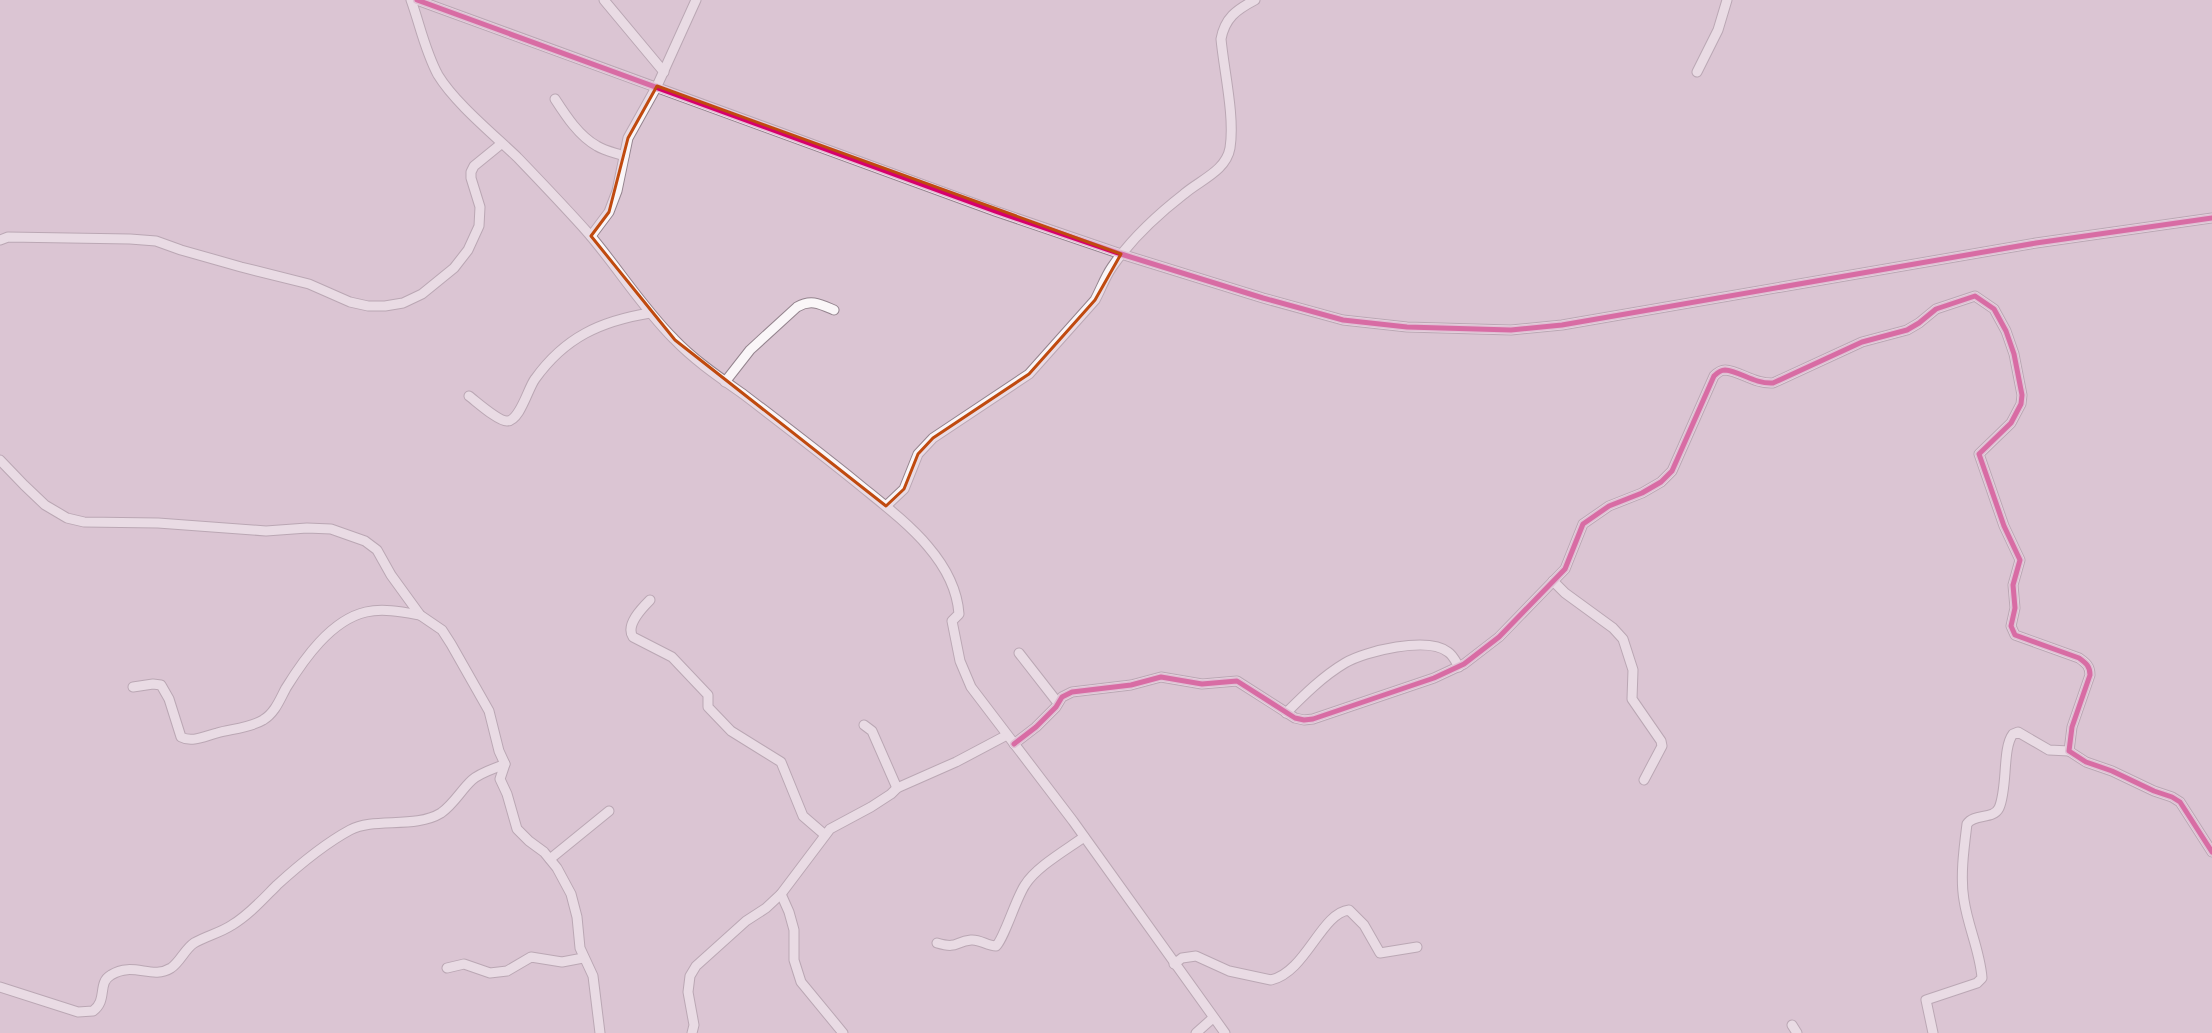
<svg xmlns="http://www.w3.org/2000/svg" width="2212" height="1033" viewBox="0 0 2212 1033" font-family="Roboto,sans-serif">
  <rect width="100%" height="100%" fill="#dbc5d3"/>
  <g fill="none" stroke-linecap="round" stroke-linejoin="round">
    <!-- minor casing -->
    <g stroke="#94848e" stroke-width="11">
      <g id="minor">
        <path d="M411,0C420,25 425,51 438,75C455,103 493,134 517,157C541,182 566,208 589,234C618,268 642,307 674,339C694,360 719,377 743,394C781,423 819,452 856,482C897,516 955,556 959,614L952,621L960,661L971,687L1073,821L1225,1033"/>
        <polyline points="417,0 995,211 1121,254 1263,298 1343,320 1407,327 1511,330 1562,325 2036,243 2212,218"/>
        <polyline points="604,0 664,72"/>
        <polyline points="1697,72 1718,30 1727,0"/>
        <path d="M555,99C566,116 579,136 597,146C605,151 616,153 624,156"/>
        <polyline points="591,236 609,212 617,191 628,138 657,86 696,0"/>
        <polyline points="0,240 8,237 130,239 156,241 181,250 241,267 309,284 350,302 368,306 385,306 403,303 422,294 454,268 468,250 479,226 480,207 471,178 471,172 474,166 501,144"/>
        <path d="M725,382L750,350L797,307C811,299 820,304 834,310"/>
        <path d="M469,396C477,402 498,421 507,421C520,421 528,388 535,379C565,337 601,321 650,313"/>
        <polyline points="0,460 24,485 45,505 67,518 84,522 158,523 266,531 307,528 331,529 365,541 377,550 391,575 420,615 442,630 451,644 489,711 499,751 505,764 500,779 507,794 517,829 529,841 544,852 557,868 571,894 577,917 580,948 593,976 600,1033"/>
        <path d="M886,506L904,489L918,454L933,438L1029,374L1095,300C1101,289 1105,277 1112,267C1131,239 1157,215 1184,194C1200,180 1226,171 1230,148C1235,117 1224,71 1221,39C1225,18 1236,10 1255,0"/>
        <polyline points="1553,581 1565,593 1613,628 1623,639 1633,670 1632,699 1661,741 1662,746 1644,780"/>
        <path d="M650,600C642,608 625,625 633,637L672,657L708,695V707L731,731L781,762L803,816L825,835"/>
        <polyline points="1019,653 1058,703"/>
        <path d="M133,687L153,684L161,685L169,699L181,737C192,743 205,736 217,733C231,729 250,728 263,720C275,713 280,699 286,688C304,659 331,620 366,612C383,608 403,612 420,615"/>
        <path d="M1286,713C1304,695 1323,676 1345,663C1365,651 1428,636 1448,652C1453,655 1456,662 1459,667"/>
        <polyline points="864,725 872,731 897,788"/>
        <path d="M1014,744L1036,727L1056,707L1062,697L1072,692L1131,685L1161,677L1202,684L1237,681L1295,718L1304,720L1313,719L1434,678L1464,664L1499,637L1565,569L1583,524L1609,506L1642,493L1661,482L1672,471L1714,376C1717,373 1721,370 1725,370C1740,371 1754,384 1773,383L1862,342L1907,330L1919,323L1936,309L1975,296L1994,309L2006,331L2014,354L2022,395L2021,404L2011,423L1979,454L2004,526L2020,560L2013,585L2015,608L2011,626L2015,635L2079,658C2086,663 2090,666 2090,675L2072,727L2069,751L2086,762L2112,771L2154,791L2172,797L2180,802L2212,852"/>
        <polyline points="550,859 609,811"/>
        <polyline points="781,894 789,912 794,930 794,960 801,982 843,1033"/>
        <path d="M937,943C958,949 954,942 971,940C980,939 987,946 996,946C1004,939 1016,898 1025,885C1036,867 1066,850 1084,837"/>
        <path d="M1174,964L1182,958L1196,956L1229,971L1271,980C1306,972 1321,913 1349,910L1364,925L1380,953L1417,947"/>
        <polyline points="447,968 464,964 490,973 507,971 531,957 562,962 583,958"/>
        <path d="M0,987L78,1012L93,1011C108,1000 97,983 111,975C133,961 152,980 171,968C180,962 185,949 194,943C206,936 220,933 232,925C249,915 263,899 277,885C299,865 324,844 350,830C374,817 415,829 441,813C454,804 461,790 472,780C481,772 494,769 505,764"/>
        <polyline points="1792,1025 1797,1033"/>
        <polyline points="692,1033 694,1025 688,992 690,976 696,966 746,921 766,908 781,894 830,829 871,807 891,794 897,788 956,762 1007,735"/>
        <polyline points="1196,1033 1213,1018"/>
        <path d="M1933,1033L1926,1000L1977,983L1982,978C1980,951 1968,927 1964,900C1960,877 1964,848 1967,824C1974,813 1993,820 1999,808C2008,788 2002,748 2013,734L2018,732L2049,750L2069,751"/>
      </g>
    </g>
    <!-- minor -->
    <use href="#minor" stroke="#faf6f8" stroke-width="9"/>
    <!-- cycleway casing -->
    <g stroke="#e4bcd5" stroke-width="8">
      <g id="cycleway">
        <polyline points="417,0 995,211 1121,254 1263,298 1343,320 1407,327 1511,330 1562,325 2036,243 2212,218"/>
        <path d="M1014,744L1036,727L1056,707L1062,697L1072,692L1131,685L1161,677L1202,684L1237,681L1295,718L1304,720L1313,719L1434,678L1464,664L1499,637L1565,569L1583,524L1609,506L1642,493L1661,482L1672,471L1714,376C1717,373 1721,370 1725,370C1740,371 1754,384 1773,383L1862,342L1907,330L1919,323L1936,309L1975,296L1994,309L2006,331L2014,354L2022,395L2021,404L2011,423L1979,454L2004,526L2020,560L2013,585L2015,608L2011,626L2015,635L2079,658C2086,663 2090,666 2090,675L2072,727L2069,751L2086,762L2112,771L2154,791L2172,797L2180,802L2212,852"/>
      </g>
    </g>
    <!-- cycleway -->
    <use href="#cycleway" stroke="#d6006c" stroke-width="5"/>
  </g>
  <!-- marked area -->
  <path d="M0 0H2212V1033H0ZM657,86L1121,254L1095,300L1029,374L933,438L918,454L904,489L886,506L675,340L591,236L609,212L628,138Z" fill="#dbc5d3" fill-opacity=".55" fill-rule="evenodd"/>
  <path fill="none" stroke="#c04a0f" stroke-width="3" stroke-linejoin="round" d="M657,86L1121,254L1095,300L1029,374L933,438L918,454L904,489L886,506L675,340L591,236L609,212L628,138Z"/>
</svg>
